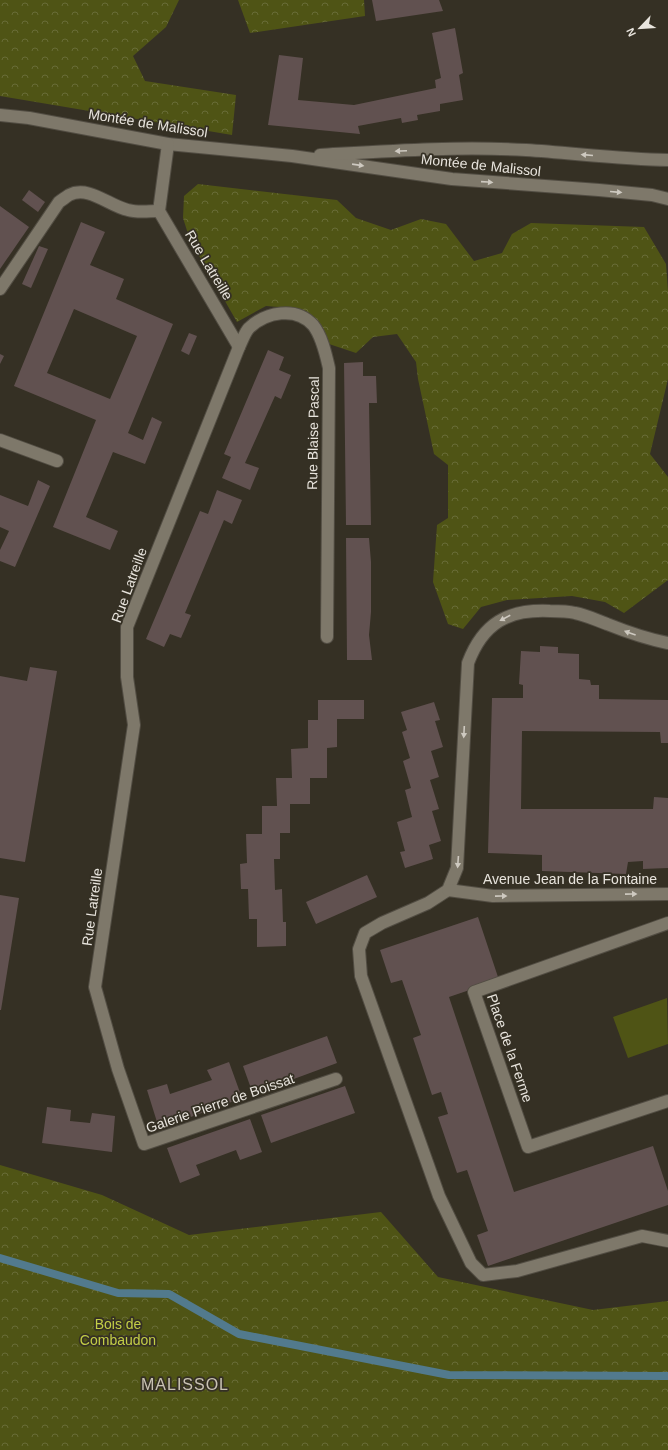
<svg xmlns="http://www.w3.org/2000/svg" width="668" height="1450" viewBox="0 0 668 1450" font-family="Helvetica,sans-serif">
  <defs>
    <pattern id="forest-crowns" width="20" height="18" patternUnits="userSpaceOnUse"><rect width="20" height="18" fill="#4f5415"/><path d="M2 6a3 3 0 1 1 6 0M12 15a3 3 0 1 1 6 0" fill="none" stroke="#686c37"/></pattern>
  </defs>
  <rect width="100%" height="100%" fill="#353024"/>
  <!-- forest -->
  <g fill="url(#forest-crowns)">
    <polygon points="0,0 179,0 166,27 133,56 145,81 236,95 232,135 0,96"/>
    <polygon points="238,0 364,0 365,16 250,33"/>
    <polygon points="198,184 337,200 356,218 391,230 421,219 446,224 474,261 502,253 512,234 531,223 644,227 666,264 668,291 668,379 650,454 668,477 668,580 624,613 605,602 572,596 507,600 481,607 463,629 448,624 433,582 437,525 448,518 448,465 434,454 418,379 416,362 397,334 373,337 356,353 329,344 316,321 291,308 266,306 237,322 190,240 183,218 184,196"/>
    <polygon points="0,1165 102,1195 189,1235 381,1212 438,1277 593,1310 668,1301 668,1450 0,1450"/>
  </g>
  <!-- park -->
  <polygon fill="#4f5415" points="667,998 668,1044 628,1058 613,1017"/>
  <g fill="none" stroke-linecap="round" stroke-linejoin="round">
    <!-- stream -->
    <polyline stroke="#527a8d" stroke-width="8" points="0,1258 118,1293 169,1294 239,1334 449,1375 668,1376"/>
  </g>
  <!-- building -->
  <g fill="#615150" fill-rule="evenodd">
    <polygon points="372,0 439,0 443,11 376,21"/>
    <polygon points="455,28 463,73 459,75 463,100 440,104 440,111 417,115 418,120 402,123 401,118 358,126 360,134 268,125 279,55 303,58 298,100 354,105 436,88 435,80 441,78 432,33"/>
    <polygon points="29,190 45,202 38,212 22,200"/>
    <polygon points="0,206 29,227 0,269"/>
    <path d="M81,222L105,232L90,265L124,279L116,299L173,324L128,433L143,440L152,417L162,422L145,464L113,452L86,517L118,531L110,550L53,527L96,420L14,386ZM74,309L137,336L110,399L47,373Z"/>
    <polygon points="39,246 48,249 31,288 22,284"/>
    <polygon points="189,333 197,336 189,355 181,351"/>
    <polygon points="268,350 284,357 279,370 291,375 281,399 275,396 245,463 259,468 250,490 222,478 231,457 224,454"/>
    <polygon points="0,354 4,356 0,364"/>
    <polygon points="363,362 363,376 376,376 377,403 369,403 371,525 346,525 344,363"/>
    <polygon points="38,480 50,486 15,567 0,561 0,550 9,531 0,527 0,495 28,506"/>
    <polygon points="217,490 242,500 232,524 224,520 185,613 191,615 181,638 170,634 164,647 146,639 200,511 208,514"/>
    <polygon points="346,538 369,538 371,562 371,612 369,635 372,660 347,660"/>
    <polygon points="540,646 558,647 558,653 579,654 579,679 590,680 591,685 599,685 599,699 668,700 668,743 661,743 660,732 522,731 521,809 653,809 654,797 668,798 668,868 643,869 643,861 628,862 626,874 542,871 542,855 488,853 492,698 523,698 523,685 519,684 521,651 540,652"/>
    <polygon points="30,667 57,671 25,862 0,858 0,676 27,681"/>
    <polygon points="318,700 364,700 364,719 337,719 337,747 327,748 327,778 310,778 310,804 290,804 290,833 280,833 280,859 274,859 275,890 282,889 283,922 286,922 286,946 257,947 257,919 249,919 248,889 241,889 240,864 247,863 246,834 262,834 262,806 277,806 276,778 292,778 291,749 308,748 308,720 318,720"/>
    <polygon points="434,702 440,720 435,721 443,747 431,751 439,777 430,780 439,809 432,811 441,841 429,845 433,859 405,868 400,852 405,851 397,822 412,817 405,790 411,788 403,761 410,758 402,732 407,730 401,712"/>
    <polygon points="367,875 377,897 316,924 306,902"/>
    <polygon points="0,895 19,898 1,1010 0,1010"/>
    <polygon points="478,917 499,980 449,997 514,1192 653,1146 668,1191 668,1205 488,1266 477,1235 488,1231 467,1170 457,1173 438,1117 448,1114 441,1092 432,1095 413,1038 421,1035 402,980 391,983 380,950"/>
    <polygon points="327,1036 337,1063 253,1094 243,1066"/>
    <polygon points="229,1062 242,1098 161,1128 157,1122 147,1090 167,1084 170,1094 212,1080 207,1070"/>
    <polygon points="345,1086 355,1113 271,1143 261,1115"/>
    <polygon points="47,1107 71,1110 70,1121 90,1123 92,1113 115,1116 112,1152 42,1143"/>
    <polygon points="250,1119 262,1152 240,1160 236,1150 196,1165 200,1175 180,1183 167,1148"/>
  </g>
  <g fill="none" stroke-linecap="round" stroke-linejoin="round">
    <!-- minor casing -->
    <g stroke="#524d43" stroke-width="14">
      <g id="minor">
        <polyline points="0,115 29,118 168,144 292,156 452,179 599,190 652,195 668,199"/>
        <polyline points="168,144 159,211 239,347"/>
        <path d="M320,155C388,151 457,146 526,150C573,153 620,159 668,160"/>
        <path d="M0,289L59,202C62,200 66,197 69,195C89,185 109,206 128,210C138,213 149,211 159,211"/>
        <polyline points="0,440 57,461"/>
        <path d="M327,637L329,368C326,355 322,336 313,325C296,306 266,312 249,328C245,332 242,341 239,347L127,627V677L134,725L95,987L118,1069L144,1144L336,1079"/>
        <path d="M668,643C647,639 627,632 607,624C596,620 586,615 575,613C567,611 558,611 550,611C508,609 483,623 468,663L457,868L448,890L428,903L382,923L365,933L359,949L361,976L439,1196L471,1263L483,1275L517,1271L642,1236L668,1241"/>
        <polyline points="448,890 493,896 668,894"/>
        <polyline points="668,923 474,992 528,1147 668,1101"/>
      </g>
    </g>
    <!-- minor -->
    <use href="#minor" stroke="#7e786a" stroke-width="12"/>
  </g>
  <!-- one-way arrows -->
  <defs><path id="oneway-solid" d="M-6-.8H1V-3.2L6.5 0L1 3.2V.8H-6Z"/></defs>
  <g fill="#cec9c0">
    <use href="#oneway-solid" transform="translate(401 151) rotate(177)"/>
    <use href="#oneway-solid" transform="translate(587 155) rotate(-175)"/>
    <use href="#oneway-solid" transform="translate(358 165) rotate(8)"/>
    <use href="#oneway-solid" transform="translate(487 182) rotate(4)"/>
    <use href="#oneway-solid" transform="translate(616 192) rotate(5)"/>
    <use href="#oneway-solid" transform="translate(505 618) rotate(152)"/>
    <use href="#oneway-solid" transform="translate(630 633) rotate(-160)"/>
    <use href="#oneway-solid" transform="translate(464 732) rotate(93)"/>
    <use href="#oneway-solid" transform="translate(458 862) rotate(94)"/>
    <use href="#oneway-solid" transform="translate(631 894) rotate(-1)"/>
    <use href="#oneway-solid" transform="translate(501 896) rotate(-1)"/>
  </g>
  <g text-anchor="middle" stroke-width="3.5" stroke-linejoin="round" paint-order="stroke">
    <!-- street labels -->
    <g font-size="14" fill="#e8e4dd" stroke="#353024">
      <text transform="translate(148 123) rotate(9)" y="5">Montée de Malissol</text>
      <text transform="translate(481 165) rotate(6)" y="5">Montée de Malissol</text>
      <text transform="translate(209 265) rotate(59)" y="5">Rue Latreille</text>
      <text transform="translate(313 433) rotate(-89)" y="5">Rue Blaise Pascal</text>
      <text transform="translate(129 585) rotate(-70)" y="5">Rue Latreille</text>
      <text x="570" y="884">Avenue Jean de la Fontaine</text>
      <text transform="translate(92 907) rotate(-82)" y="5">Rue Latreille</text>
      <text transform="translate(510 1048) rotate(71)" y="5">Place de la Ferme</text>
      <text transform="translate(220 1103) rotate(-19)" y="5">Galerie Pierre de Boissat</text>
    </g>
    <!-- park labels -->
    <g font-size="14" fill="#c3ce46" stroke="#353024">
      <text x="118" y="1329">Bois de<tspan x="118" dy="16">Combaudon</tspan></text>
    </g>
    <!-- quarter labels -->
    <g font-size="16" letter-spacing="1" fill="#c9c2b3" stroke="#353024">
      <text x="185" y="1390">MALISSOL</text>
    </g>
  </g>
  <!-- north arrow -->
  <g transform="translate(640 28) rotate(245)" stroke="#353024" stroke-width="3" paint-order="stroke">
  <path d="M0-3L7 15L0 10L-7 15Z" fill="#e8e4dd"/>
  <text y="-6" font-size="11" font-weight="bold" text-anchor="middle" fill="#e8e4dd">N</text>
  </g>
</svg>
